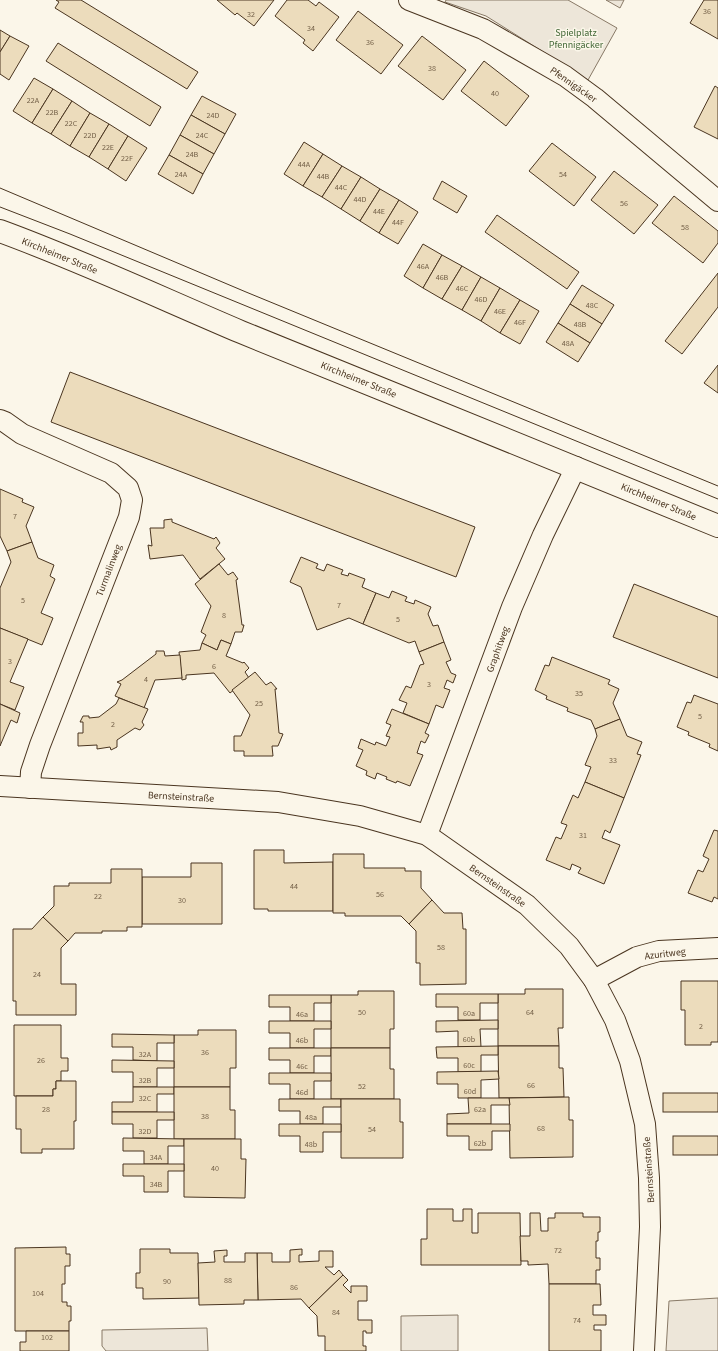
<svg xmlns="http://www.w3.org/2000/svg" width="718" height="1351" viewBox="0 0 718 1351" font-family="'Source Sans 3',sans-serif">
  <rect width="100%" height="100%" fill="#fbf6e9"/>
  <!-- green -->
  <g fill="#ede6d9" stroke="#887966">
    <polygon points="446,0 568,0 617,28 588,80 486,16 445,2"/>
    <polygon points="606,0 624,0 620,8"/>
    <polygon points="718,1298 718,1351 666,1351 669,1301"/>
    <polygon points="458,1315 458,1351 401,1351 401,1316"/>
    <polygon points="207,1328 208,1351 106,1351 102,1346 102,1330"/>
  </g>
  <!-- building -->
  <g fill="#ecdcbc" stroke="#4a3520">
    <polygon points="56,0 81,0 198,72 187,89 55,8 59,2"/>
    <polygon points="217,0 274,0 254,26 237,13 235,15"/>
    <polygon points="287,0 308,0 316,6 319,2 339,17 313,51 303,43 305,40 275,16"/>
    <polygon points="704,0 718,0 718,39 690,23"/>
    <polygon points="358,11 403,45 381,74 336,40"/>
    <polygon points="0,30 10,36 0,52"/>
    <polygon points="10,36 29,46 9,80 0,74 0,52"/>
    <polygon points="422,36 466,70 443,100 398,66"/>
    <polygon points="58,43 161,107 150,126 46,61"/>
    <polygon points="484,61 529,96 506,126 461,91"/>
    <polygon points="34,78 53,89 32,123 13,111"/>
    <polygon points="715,86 718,88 718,139 694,127"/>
    <polygon points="53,89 72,101 51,134 32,123"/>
    <polygon points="202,96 236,114 225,134 191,115"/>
    <polygon points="72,101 90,113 70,146 51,134"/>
    <polygon points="90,113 109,124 89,157 70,146"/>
    <polygon points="191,115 225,134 214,154 180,135"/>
    <polygon points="109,124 128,136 108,169 89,157"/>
    <polygon points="180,135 214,154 203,174 169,155"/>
    <polygon points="128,136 147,148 126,181 108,169"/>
    <polygon points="304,142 323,154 303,186 284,174"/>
    <polygon points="552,143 596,177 574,206 529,171"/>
    <polygon points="323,154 342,166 322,197 303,186"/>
    <polygon points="169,155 203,174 193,194 158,174"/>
    <polygon points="342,166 361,177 341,209 322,197"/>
    <polygon points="614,171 658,205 634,234 591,200"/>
    <polygon points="361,177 380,189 360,221 341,209"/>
    <polygon points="442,181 467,196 457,213 433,199"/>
    <polygon points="380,189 399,200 379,233 360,221"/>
    <polygon points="674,196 718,231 718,243 703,263 652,223"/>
    <polygon points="399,200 418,212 398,244 379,233"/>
    <polygon points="497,215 579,272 567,289 485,232"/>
    <polygon points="423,244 442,255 423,288 404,276"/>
    <polygon points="442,255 462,266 442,299 423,288"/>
    <polygon points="462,266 481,277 462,310 442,299"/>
    <polygon points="718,273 718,307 682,354 665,341"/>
    <polygon points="481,277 500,288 481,321 462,310"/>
    <polygon points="582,285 614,305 602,324 570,304"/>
    <polygon points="500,288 520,300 500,333 481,321"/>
    <polygon points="520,300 539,311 520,344 500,333"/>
    <polygon points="570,304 602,324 590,343 558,323"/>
    <polygon points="558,323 590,343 578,362 546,342"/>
    <polygon points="718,365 718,393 704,383"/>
    <polygon points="70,372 475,527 456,577 51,422"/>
    <polygon points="0,489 23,499 22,502 34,507 26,526 32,542 7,551 0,536"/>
    <polygon points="172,519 172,522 214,539 216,537 220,543 216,548 225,559 200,579 183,555 150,559 148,545 152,546 150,528 164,528 164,520"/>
    <polygon points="32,542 38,558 54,565 50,576 55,579 41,613 53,618 42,645 0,628 0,588 11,562 7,551"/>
    <polygon points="301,557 318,564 316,568 324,571 327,564 343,570 341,574 348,576 349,573 365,579 362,587 376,593 363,624 349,618 317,630 301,587 290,582"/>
    <polygon points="219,564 228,575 233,572 238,579 236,580 242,625 244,625 242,632 235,632 231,644 221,640 217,650 202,643 206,635 201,632 211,606 195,584"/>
    <polygon points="634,584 718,617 718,678 613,637"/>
    <polygon points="392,591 407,597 405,601 414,604 415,600 431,607 428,614 433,626 438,625 444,642 419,652 415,641 409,643 363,624 376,593 389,598"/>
    <polygon points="0,628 28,639 10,682 24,687 15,710 0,704"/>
    <polygon points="221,640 231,644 226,656 243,663 244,662 249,668 245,672 249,678 230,693 214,673 186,675 186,679 182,680 179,652 200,650 202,643 217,650"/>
    <polygon points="444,642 451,660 446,662 451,673 456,675 453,683 447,680 444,688 450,690 443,708 436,705 429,724 403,713 407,703 399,700 406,686 411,688 420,665 424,664 419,652"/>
    <polygon points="156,651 164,651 165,656 180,655 182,678 155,680 144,708 115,696 121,684 117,682 122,680 156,654"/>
    <polygon points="552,657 610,680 608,684 619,689 613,703 620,719 595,729 591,720 567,711 568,708 546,699 547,696 535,690 545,665 549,666"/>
    <polygon points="255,672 266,685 271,682 277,689 275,689 279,733 283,734 278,746 272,746 273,756 244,756 244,751 234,751 234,736 241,736 250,715 232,690"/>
    <polygon points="694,695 718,704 718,751 709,747 710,744 688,735 689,732 677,727 687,702 691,703"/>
    <polygon points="119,698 148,709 142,722 144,725 140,730 135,728 117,740 117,747 111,750 110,747 97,749 97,745 78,746 78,733 83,733 83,722 80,722 83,716 89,716 89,718 99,717 116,704"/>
    <polygon points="0,704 20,713 17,723 11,720 0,746"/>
    <polygon points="392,709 429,724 425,733 429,735 425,743 421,741 417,753 423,755 410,786 397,781 396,783 386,779 387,777 377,773 375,779 366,775 367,771 356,766 363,750 358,748 361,739 375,745 376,742 386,746 390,737 386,736 391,725 386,723"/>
    <polygon points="620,719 627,736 642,742 637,754 641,755 624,798 585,782 591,767 585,765 597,736 595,729"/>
    <polygon points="585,782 624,798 610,833 605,830 602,838 620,845 604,884 578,873 581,868 572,864 570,870 546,860 556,837 561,839 567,825 561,823 573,795 578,798"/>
    <polygon points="714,830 718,831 718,899 714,897 712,902 688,893 698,870 703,872 709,859 703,856"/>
    <polygon points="254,850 284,850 284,863 333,862 333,911 268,911 268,909 254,909"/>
    <polygon points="333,854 364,854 364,868 405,868 405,871 421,871 421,888 432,900 409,924 401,916 345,916 345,913 333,913"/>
    <polygon points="191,863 222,863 222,924 142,924 142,877 191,877"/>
    <polygon points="111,869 142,869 142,927 127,927 127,931 102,931 102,933 75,933 68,941 43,917 54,906 54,886 69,886 69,883 111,883"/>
    <polygon points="432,900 444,913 462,913 463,929 466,929 466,984 420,985 420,963 416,963 416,931 409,924"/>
    <polygon points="43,917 68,941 61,948 61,984 76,984 76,1015 16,1015 16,1001 13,1001 13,929 32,929"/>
    <polygon points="681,981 718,981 718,1042 711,1042 711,1045 685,1045 685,1010 681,1010"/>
    <polygon points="525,989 563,989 563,1028 558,1028 559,1046 498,1046 498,994 525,994"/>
    <polygon points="358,991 394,991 394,1029 390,1029 390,1048 331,1048 331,995 358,995"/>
    <polygon points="436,994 498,994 498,1003 480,1003 480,1020 458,1020 458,1007 436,1007"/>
    <polygon points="269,995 331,995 331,1003 314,1003 314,1021 290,1021 290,1007 269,1007"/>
    <polygon points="498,1020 498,1029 480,1029 481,1047 458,1047 458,1031 436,1032 436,1021"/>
    <polygon points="269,1021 331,1021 331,1029 314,1029 314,1048 290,1048 290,1033 269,1033"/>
    <polygon points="14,1025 61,1025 61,1058 68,1058 68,1071 61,1071 61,1081 56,1081 56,1089 53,1089 53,1096 14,1096"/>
    <polygon points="198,1030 236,1030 236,1068 230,1068 230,1087 174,1087 174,1035 198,1035"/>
    <polygon points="112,1034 174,1035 174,1043 157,1043 157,1061 133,1060 133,1047 112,1047"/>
    <polygon points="498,1046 559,1046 559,1068 563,1068 564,1097 499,1098"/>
    <polygon points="498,1046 498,1055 481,1055 481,1072 458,1072 458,1058 437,1058 436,1047"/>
    <polygon points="269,1048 331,1048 331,1056 314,1056 314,1073 290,1073 290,1060 269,1060"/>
    <polygon points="331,1048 390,1048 390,1069 394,1069 394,1099 331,1099"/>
    <polygon points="112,1060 174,1061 174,1068 157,1068 157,1087 133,1087 133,1072 112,1072"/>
    <polygon points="498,1071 499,1079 481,1080 481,1098 458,1098 458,1084 437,1084 437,1072"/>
    <polygon points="269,1073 331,1073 331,1081 314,1081 314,1099 290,1099 290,1084 269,1084"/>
    <polygon points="56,1081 76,1081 76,1121 74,1121 74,1149 42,1149 42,1153 21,1153 21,1129 16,1129 16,1096 53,1096 53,1089 56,1089"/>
    <polygon points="133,1087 174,1087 174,1094 157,1094 157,1112 112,1112 112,1102 133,1102"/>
    <polygon points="174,1087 230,1087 230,1110 235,1110 235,1139 174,1139"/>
    <rect x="663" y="1093" width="55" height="19"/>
    <polygon points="569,1097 569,1120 573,1120 573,1157 510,1158 509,1098"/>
    <polygon points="468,1098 509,1098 510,1105 491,1105 491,1124 447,1124 447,1114 469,1113"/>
    <polygon points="279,1099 341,1099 341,1107 323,1107 323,1124 300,1124 300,1111 279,1111"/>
    <polygon points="341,1099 400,1099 400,1122 403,1122 403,1158 341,1158"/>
    <polygon points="112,1112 174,1112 174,1120 157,1120 157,1138 133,1138 133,1124 112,1124"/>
    <polygon points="279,1124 341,1124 341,1132 323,1132 323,1152 300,1152 300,1136 279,1136"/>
    <polygon points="447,1124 510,1124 510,1131 492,1131 492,1150 469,1150 469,1136 447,1136"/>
    <rect x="673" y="1136" width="45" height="19"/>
    <polygon points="123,1138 184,1139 184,1146 168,1146 168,1164 144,1164 144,1151 123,1151"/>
    <polygon points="184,1139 241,1139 241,1159 246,1159 245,1198 184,1197"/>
    <polygon points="123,1164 184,1164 184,1171 168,1171 168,1192 144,1192 144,1176 123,1176"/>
    <polygon points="427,1209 453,1209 453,1221 463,1221 463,1209 472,1209 472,1233 478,1233 478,1213 520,1213 521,1265 421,1265 421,1239 427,1239"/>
    <polygon points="530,1213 540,1213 541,1231 548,1231 548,1218 555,1218 555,1213 583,1213 583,1217 600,1217 600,1232 598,1232 598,1241 596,1241 596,1258 600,1258 600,1270 596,1270 596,1284 549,1284 548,1264 528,1265 528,1261 521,1261 520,1236 530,1236"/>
    <polygon points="66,1247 66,1254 70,1254 70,1266 65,1266 65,1284 62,1284 62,1302 67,1302 67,1306 71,1306 71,1321 69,1321 69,1331 15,1331 15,1248"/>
    <polygon points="140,1249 170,1249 170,1253 198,1253 199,1298 143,1299 143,1288 136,1288 136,1273 140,1273"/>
    <polygon points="302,1249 302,1255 299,1255 299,1262 319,1261 319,1251 333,1251 333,1267 325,1267 334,1275 339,1270 343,1275 309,1308 301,1299 258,1300 257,1253 272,1253 272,1262 290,1262 290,1250"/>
    <polygon points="227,1250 227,1256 224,1256 224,1262 245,1262 245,1253 257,1253 258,1300 244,1300 244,1304 199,1305 198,1263 215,1262 214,1251"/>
    <polygon points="343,1275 348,1280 343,1285 351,1293 351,1286 367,1286 367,1301 358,1301 358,1320 372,1320 372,1333 366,1333 366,1331 363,1331 363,1346 366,1346 366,1351 325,1351 325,1336 318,1336 317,1316 309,1308"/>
    <polygon points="549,1284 600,1284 601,1305 593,1305 593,1315 606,1315 606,1325 594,1325 594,1330 601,1330 601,1351 549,1351"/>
    <polygon points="26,1331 69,1331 69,1351 20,1351 20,1342 26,1342"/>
  </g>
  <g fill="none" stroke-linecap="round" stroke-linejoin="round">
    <!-- street casing -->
    <g stroke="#4a3520" stroke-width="22">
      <g id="street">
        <polyline points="409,0 483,29 565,76 595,98 718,201"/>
        <polyline points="0,420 5,422 22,434 111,473 128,488 132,500 129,517 40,745 31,772 30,788"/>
        <polyline points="0,786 278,802 360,816 427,835 527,905 569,946 594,980 615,1020 630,1061 645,1124 649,1178 650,1227 644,1351"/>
        <polyline points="427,835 512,607 543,535 576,467"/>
        <polyline points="594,980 637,957 659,951 718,948"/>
      </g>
    </g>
    <!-- secondary casing -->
    <g stroke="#4a3520" stroke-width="24">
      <path id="secondary" d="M0,231C82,261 161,298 241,332C400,397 559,460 718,526"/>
    </g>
    <!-- street -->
    <use href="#street" stroke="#fbf6e9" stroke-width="20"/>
    <!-- secondary -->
    <use href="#secondary" stroke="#fbf6e9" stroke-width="22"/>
    <!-- tram -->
    <g stroke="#4a3520" stroke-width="1">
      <polyline points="0,188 246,292 718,486"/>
      <polyline points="0,207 70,234 718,499"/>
    </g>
  </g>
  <g text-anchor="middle" stroke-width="3" stroke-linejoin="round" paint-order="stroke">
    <!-- number labels -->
    <g font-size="8" fill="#725f47">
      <text x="707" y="14">36</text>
      <text x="251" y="17">32</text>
      <text x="311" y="31">34</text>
      <text x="370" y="45">36</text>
      <text x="432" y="71">38</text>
      <text x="495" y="96">40</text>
      <text x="33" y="103">22A</text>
      <text x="52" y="115">22B</text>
      <text x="213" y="118">24D</text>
      <text x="71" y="126">22C</text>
      <text x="90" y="138">22D</text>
      <text x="202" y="138">24C</text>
      <text x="108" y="150">22E</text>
      <text x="192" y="157">24B</text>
      <text x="127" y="161">22F</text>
      <text x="304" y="167">44A</text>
      <text x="181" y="177">24A</text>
      <text x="563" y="177">54</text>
      <text x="323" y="179">44B</text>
      <text x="341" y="190">44C</text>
      <text x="360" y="202">44D</text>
      <text x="624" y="206">56</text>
      <text x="379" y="214">44E</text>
      <text x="398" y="225">44F</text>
      <text x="685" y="230">58</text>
      <text x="423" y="269">46A</text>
      <text x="442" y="280">46B</text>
      <text x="462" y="291">46C</text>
      <text x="481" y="302">46D</text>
      <text x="592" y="308">48C</text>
      <text x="500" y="314">46E</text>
      <text x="520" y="325">46F</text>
      <text x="580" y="327">48B</text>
      <text x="568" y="346">48A</text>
      <text x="15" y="519">7</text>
      <text x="23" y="603">5</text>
      <text x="339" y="608">7</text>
      <text x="224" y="618">8</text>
      <text x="398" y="622">5</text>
      <text x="10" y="664">3</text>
      <text x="214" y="669">6</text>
      <text x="146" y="682">4</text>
      <text x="429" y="687">3</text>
      <text x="579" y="696">35</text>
      <text x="259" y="706">25</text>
      <text x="700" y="719">5</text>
      <text x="113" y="727">2</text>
      <text x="613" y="763">33</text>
      <text x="583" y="838">31</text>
      <text x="294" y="889">44</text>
      <text x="380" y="897">56</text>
      <text x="98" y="899">22</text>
      <text x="182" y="903">30</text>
      <text x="441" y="950">58</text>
      <text x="37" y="977">24</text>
      <text x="362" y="1015">50</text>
      <text x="530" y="1015">64</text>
      <text x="469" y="1016">60a</text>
      <text x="302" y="1017">46a</text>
      <text x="701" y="1029">2</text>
      <text x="469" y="1042">60b</text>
      <text x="302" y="1043">46b</text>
      <text x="205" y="1055">36</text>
      <text x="145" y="1057">32A</text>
      <text x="41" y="1063">26</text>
      <text x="469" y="1068">60c</text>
      <text x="302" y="1069">46c</text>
      <text x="145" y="1083">32B</text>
      <text x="531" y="1088">66</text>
      <text x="362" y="1089">52</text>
      <text x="470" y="1094">60d</text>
      <text x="302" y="1095">46d</text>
      <text x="145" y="1101">32C</text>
      <text x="46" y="1112">28</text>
      <text x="480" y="1112">62a</text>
      <text x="205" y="1119">38</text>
      <text x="311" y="1120">48a</text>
      <text x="541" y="1131">68</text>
      <text x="372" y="1132">54</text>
      <text x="145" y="1134">32D</text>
      <text x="480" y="1146">62b</text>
      <text x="311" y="1147">48b</text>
      <text x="156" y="1160">34A</text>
      <text x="215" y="1171">40</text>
      <text x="156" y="1187">34B</text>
      <text x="558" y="1253">72</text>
      <text x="228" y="1283">88</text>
      <text x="167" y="1284">90</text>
      <text x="294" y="1290">86</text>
      <text x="38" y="1296">104</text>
      <text x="336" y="1315">84</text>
      <text x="577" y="1323">74</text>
      <text x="47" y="1340">102</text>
    </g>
    <!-- park labels -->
    <g font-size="10" fill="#436837" stroke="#fbf6e9">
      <text x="576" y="36">Spielplatz<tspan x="576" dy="12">Pfennigäcker</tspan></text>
    </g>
    <!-- street labels -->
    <g font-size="10" fill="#4a3520" stroke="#fbf6e9">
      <text transform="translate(574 84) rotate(35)" y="4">Pfennigäcker</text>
      <text transform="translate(60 255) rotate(22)" y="4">Kirchheimer Straße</text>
      <text transform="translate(359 379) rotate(22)" y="4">Kirchheimer Straße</text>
      <text transform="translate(659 501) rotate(23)" y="4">Kirchheimer Straße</text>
      <text transform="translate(108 570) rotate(-69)" y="4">Turmalinweg</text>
      <text transform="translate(497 649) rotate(-70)" y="4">Graphitweg</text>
      <text transform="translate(181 796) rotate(3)" y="4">Bernsteinstraße</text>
      <text transform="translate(498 885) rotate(35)" y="4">Bernsteinstraße</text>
      <text transform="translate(665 953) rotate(-7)" y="4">Azuritweg</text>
      <text transform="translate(648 1170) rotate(-94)" y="4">Bernsteinstraße</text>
    </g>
  </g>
</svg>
